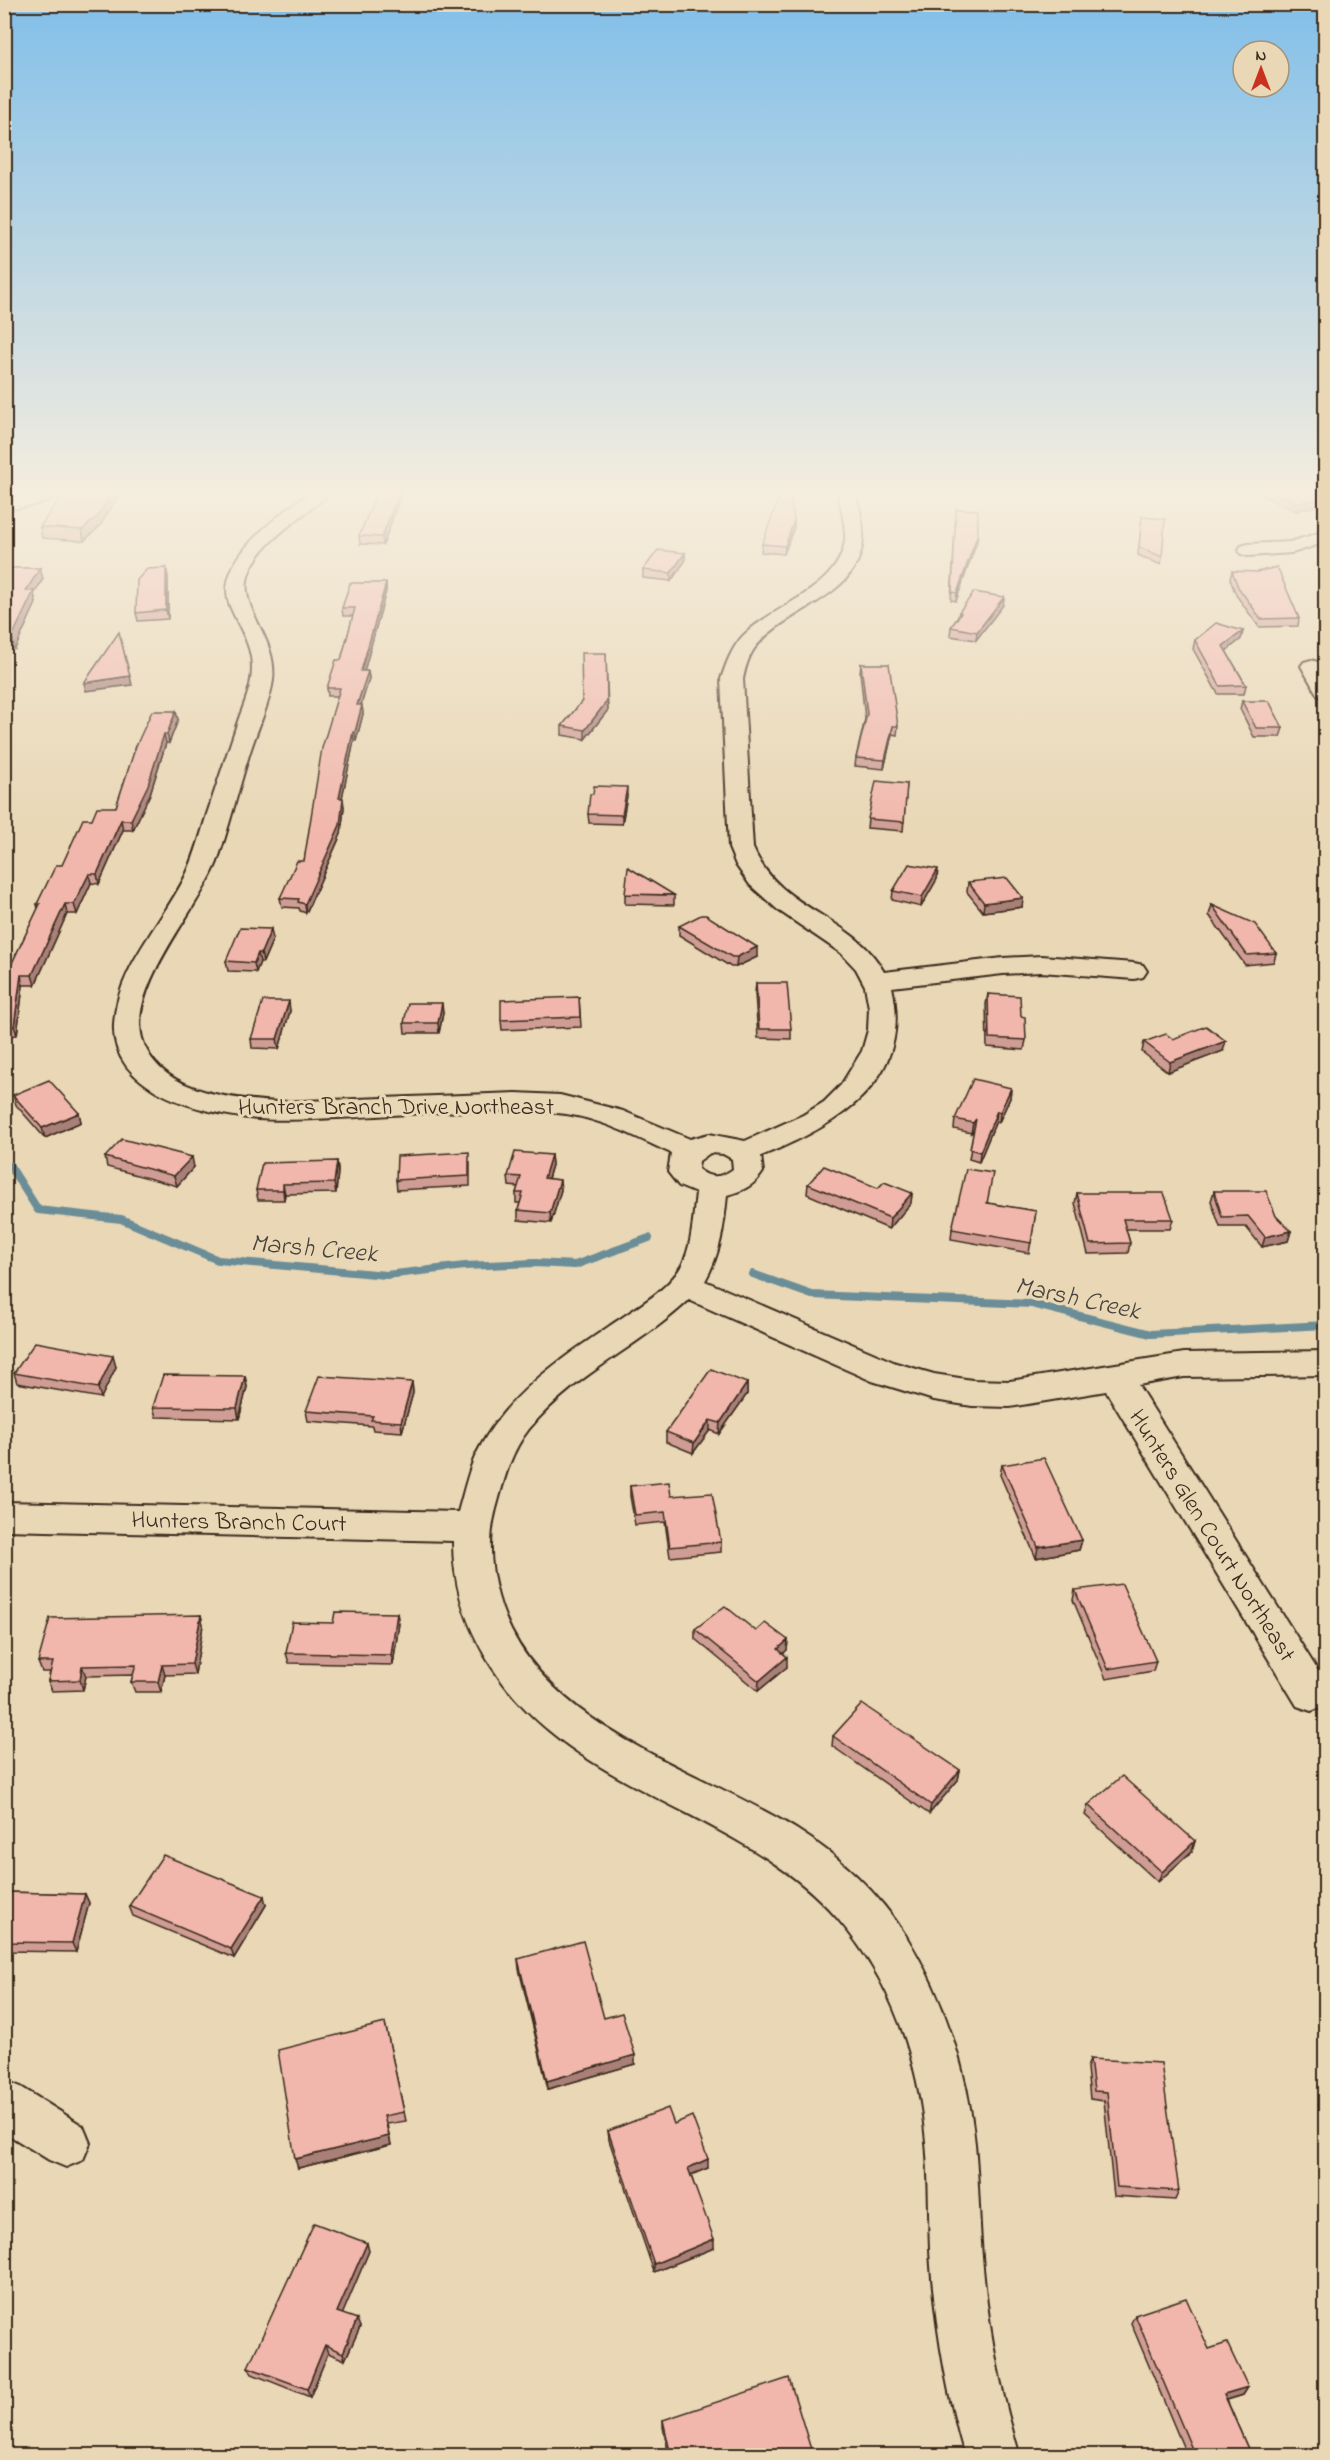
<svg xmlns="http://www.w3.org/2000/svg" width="1330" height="2460" viewBox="0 0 1330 2460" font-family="'Indie Flower',sans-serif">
  <rect width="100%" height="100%" fill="#e9d7b5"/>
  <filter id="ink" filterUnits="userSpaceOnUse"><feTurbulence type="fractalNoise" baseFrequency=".0167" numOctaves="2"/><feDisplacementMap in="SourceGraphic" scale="12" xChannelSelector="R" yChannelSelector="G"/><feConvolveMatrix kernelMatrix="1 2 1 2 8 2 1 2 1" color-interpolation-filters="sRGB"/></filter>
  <g filter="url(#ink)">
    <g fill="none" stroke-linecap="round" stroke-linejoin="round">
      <!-- stream -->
      <g stroke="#6a8d98" stroke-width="8">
        <polyline points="4,1164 10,1166 38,1210 121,1219 218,1260 386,1275 465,1266 535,1263 575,1265 649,1238"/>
        <polyline points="753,1274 812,1295 1032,1304 1151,1334 1326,1325"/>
      </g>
      <!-- street casing -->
      <g stroke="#3b2a1e" stroke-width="4">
        <g id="street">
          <path d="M40,490H62C50,505 22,507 4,510V500L28,495Z"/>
          <path d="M313,490H332C326,498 316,504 308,511C287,527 259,547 249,573C236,608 278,636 273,680C270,703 258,727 251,749C239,786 230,825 217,862C199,909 128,986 142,1038C157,1092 231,1099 277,1102L516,1093L560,1095L623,1111L690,1139L709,1134L745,1141L803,1115L824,1102L841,1085L862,1051L868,1030L869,1008L865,986L856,969L841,953L778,910L750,885L736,865L729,848L721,679C726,664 731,650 741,638C771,605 839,591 845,540C846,523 840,506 837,490H854C859,506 864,523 863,540C858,599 784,608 754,649C748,658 745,669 743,679L753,848C780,912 854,915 884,972L1003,958L1041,956L1134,963L1143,965L1147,971L1143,977L1134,979L1041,972L1003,974L892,987C914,1082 836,1126 761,1156L763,1172C754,1186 742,1191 727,1195C724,1226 721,1253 705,1281L896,1363L934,1374L972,1380L1010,1381L1184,1353L1326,1351V1375L1184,1377L1138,1385L1325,1682V1706L1311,1711L1297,1706L1106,1391L1010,1407L972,1406L934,1400L872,1381L689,1300C639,1347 573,1375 529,1429C510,1453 504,1480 496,1509C488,1538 490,1568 498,1596C533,1726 695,1766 796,1829C839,1856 879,1893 906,1936C944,1998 968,2072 975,2144C979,2185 979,2227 983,2268C989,2332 1001,2395 1020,2456H965C947,2394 936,2330 931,2266C928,2225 930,2183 926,2142C919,2060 892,1981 838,1919C738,1804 563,1794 484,1654C464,1619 453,1583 453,1541L4,1530V1502L458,1512C463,1495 467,1476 474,1459C503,1396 561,1359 617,1321C639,1306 669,1289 682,1265C693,1243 693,1216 696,1193L679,1186L668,1172L671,1153C635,1137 597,1116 557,1113C485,1106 409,1115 337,1118C311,1119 284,1121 258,1119C206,1114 110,1093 114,1024C117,968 161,925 185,877C197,853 202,827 211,802C220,775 229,748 238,721C244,704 252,687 252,668C252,644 239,628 230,606C212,560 282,513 313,490ZM710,1153L723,1154L732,1159L733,1169C721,1178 710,1179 698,1169L699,1161Z"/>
          <polygon points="1326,531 1326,542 1292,553 1248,556 1241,554 1239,550 1241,546 1248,544 1290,542"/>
          <polygon points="1311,660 1318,662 1326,673 1326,697 1318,696 1301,666 1304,662"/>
          <polygon points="4,2080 21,2087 83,2126 90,2143 83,2160 66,2167 49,2160 4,2132"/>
        </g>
      </g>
      <!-- street -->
      <use href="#street" fill="#e9d7b5" fill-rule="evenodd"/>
    </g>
    <!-- wall -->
    <g fill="#cf9d94" stroke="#3b2a1e" stroke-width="1.5">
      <rect x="938" y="490" width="20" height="1"/>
      <polygon points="1249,490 1326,490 1326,504 1296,511"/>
      <polygon points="401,495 383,545 360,544 359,536"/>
      <polygon points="956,509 977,541 956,601 951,600"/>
      <polygon points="1142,517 1162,557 1161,565 1138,555"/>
      <polygon points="794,520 794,527 784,554 761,552 762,544"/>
      <polygon points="100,526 84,541 42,538 40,527"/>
      <polygon points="685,561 671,581 643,578 643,570"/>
      <polygon points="166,568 168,577 168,619 138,621 136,613"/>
      <polygon points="1232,571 1299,618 1298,626 1259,627 1236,595 1230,579"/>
      <polygon points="4,577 43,579 34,594 36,603 15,649 9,649 4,659"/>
      <polygon points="386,583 386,591 364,671 368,671 369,679 361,705 362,705 363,714 356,741 354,741 342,798 344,807 341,834 306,913 300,911 299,908 282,907 280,898 304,861 338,696 328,696 327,688 341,660 353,616 343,616 342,608"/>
      <polygon points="1004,597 1003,605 976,640 950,636 951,627 958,617 959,612"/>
      <polygon points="1243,631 1241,639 1226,651 1246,685 1244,694 1218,694 1193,649 1195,640"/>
      <polygon points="606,653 608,710 585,739 562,735 562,726 582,701"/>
      <polygon points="861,664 898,726 897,735 892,734 884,769 855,766 856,758 865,719 860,672"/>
      <polygon points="1242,701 1283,728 1280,737 1254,737 1240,709"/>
      <polygon points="178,720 169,743 166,743 150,794 133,830 123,830 99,884 91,883 77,914 67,914 35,985 23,985 17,1035 4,1036 4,980 38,909 37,904 92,819 116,807 136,746"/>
      <polygon points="907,784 903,831 867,828 868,819"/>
      <polygon points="627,796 622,824 589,823 588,814"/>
      <polygon points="937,879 921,907 892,900 893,891"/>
      <polygon points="968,883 1023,898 1022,907 983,912 967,892"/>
      <polygon points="625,894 674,895 674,905 625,904"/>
      <polygon points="1212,905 1276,953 1274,962 1245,965 1209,915"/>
      <polygon points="679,926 757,957 736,967 731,967 679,935"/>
      <polygon points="273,939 263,962 260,962 256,972 228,971 226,961"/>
      <polygon points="756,983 791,1029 791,1039 758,1038 755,993"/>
      <polygon points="988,994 1021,1016 1026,1040 1024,1050 987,1047 986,1004"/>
      <polygon points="579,997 581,1027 502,1030 501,1020"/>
      <polygon points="290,1011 279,1049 252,1048 251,1039"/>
      <polygon points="443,1013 439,1033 405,1033 404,1023"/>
      <polygon points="1173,1039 1223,1051 1168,1072 1142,1052 1144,1042"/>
      <polygon points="1011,1088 1010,1098 999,1122 996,1121 979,1162 969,1159 974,1130 971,1133 954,1129 955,1119"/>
      <polygon points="13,1095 79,1113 81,1122 45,1138 16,1105"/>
      <polygon points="551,1155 552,1165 548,1179 561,1190 551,1223 518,1220 518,1210 520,1203 516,1203 516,1193 518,1187 509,1186 508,1176"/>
      <polygon points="105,1157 194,1167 177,1186 107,1167"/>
      <polygon points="337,1161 338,1171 336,1193 285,1194 284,1200 258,1200 256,1190"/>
      <polygon points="470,1162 470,1186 397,1190 396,1180"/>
      <polygon points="808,1184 878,1188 912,1193 911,1203 889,1229 807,1194"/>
      <polygon points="1214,1191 1291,1231 1288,1241 1262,1247 1246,1227 1220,1227 1211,1201"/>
      <polygon points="1077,1193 1173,1219 1170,1229 1126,1229 1130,1243 1128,1253 1088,1254 1075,1203"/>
      <polygon points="987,1203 1036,1211 1029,1253 951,1239 952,1229"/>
      <polygon points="116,1367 101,1398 17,1383 14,1373"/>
      <polygon points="245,1376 247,1387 239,1419 156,1417 153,1407"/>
      <polygon points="412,1382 413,1393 402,1432 373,1430 372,1426 308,1421 306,1411"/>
      <polygon points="747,1383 747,1394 719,1434 710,1430 693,1453 666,1442 666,1432"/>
      <polygon points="1323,1437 1326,1437 1326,1458 1319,1447"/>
      <polygon points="1002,1465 1082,1540 1079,1550 1036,1558 1000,1475"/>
      <polygon points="630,1486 671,1496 721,1542 721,1552 670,1557 665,1522 635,1525 630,1496"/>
      <polygon points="1075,1590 1156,1661 1153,1671 1106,1679 1073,1600"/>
      <polygon points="201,1615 203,1625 195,1674 165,1675 161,1692 135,1692 131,1682 133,1675 86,1676 83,1690 52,1691 48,1681 50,1672 42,1672 38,1662"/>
      <polygon points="399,1623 393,1665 289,1663 286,1653"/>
      <polygon points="695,1629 756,1631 788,1640 787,1650 783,1654 787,1667 758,1691 695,1639"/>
      <polygon points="833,1736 960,1770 958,1780 929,1814 832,1746"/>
      <polygon points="1088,1805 1195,1841 1192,1851 1158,1882 1085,1815"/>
      <polygon points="4,1892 85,1894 89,1903 76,1952 4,1951"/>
      <polygon points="266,1905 234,1958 133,1916 129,1906"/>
      <polygon points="518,1959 604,2018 635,2064 548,2089 519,1969"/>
      <polygon points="385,2023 406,2121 387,2124 391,2145 298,2168"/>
      <polygon points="1090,2059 1179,2191 1175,2200 1114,2196 1104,2101 1090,2099 1087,2068"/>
      <polygon points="674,2124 708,2168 691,2175 714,2248 654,2272 609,2140 608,2131"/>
      <polygon points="369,2251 342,2314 360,2327 345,2360 328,2353 310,2397 252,2374 248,2367"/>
      <polygon points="1135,2315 1209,2349 1248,2387 1243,2395 1227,2400 1251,2456 1187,2456 1131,2323"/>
      <polygon points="663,2420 813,2456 669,2456 663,2427"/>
    </g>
    <!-- shaded-wall -->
    <g fill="#a98078" stroke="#3b2a1e" stroke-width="1.5">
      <polygon points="114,490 122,490 100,526 84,541 82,530"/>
      <polygon points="400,490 401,490 401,495 383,545 382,537"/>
      <polygon points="1326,497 1326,504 1296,511 1298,503"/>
      <polygon points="794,520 794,527 784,554 785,546"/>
      <polygon points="978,533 977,541 956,601 957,593"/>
      <polygon points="685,553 685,561 671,581 671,573"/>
      <polygon points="40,568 43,579 34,594 36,603 15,649 12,637 26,591"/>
      <polygon points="166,568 168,577 168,619 166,610"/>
      <polygon points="386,583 386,591 362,679 361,671"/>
      <polygon points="1004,597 1003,605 976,640 977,632"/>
      <polygon points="1243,631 1241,639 1221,655 1223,646"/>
      <polygon points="6,637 9,649 4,659 4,640"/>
      <polygon points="368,671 369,679 358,714 357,705"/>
      <polygon points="130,676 132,685 86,691 84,683"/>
      <polygon points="607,701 608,710 585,739 585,730"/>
      <polygon points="362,705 363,714 356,741 355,732"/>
      <polygon points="176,711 178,720 169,743 167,734"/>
      <polygon points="893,726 892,734 884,769 885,760"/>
      <polygon points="353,732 354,741 340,807 339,798"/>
      <polygon points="164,734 166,743 150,794 133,830 131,820"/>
      <polygon points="627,787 627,796 622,824 622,815"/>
      <polygon points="343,798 344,807 341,834 306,913 305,904"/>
      <polygon points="121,820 123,830 99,884 97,874"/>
      <polygon points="938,869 937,879 921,907 922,897"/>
      <polygon points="89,874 91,883 77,914 74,904"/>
      <polygon points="1023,898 1022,907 983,912 984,903"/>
      <polygon points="65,904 67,914 35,985 32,975"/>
      <polygon points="271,929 273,939 263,962 261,953"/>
      <polygon points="757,947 757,957 736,967 737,957"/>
      <polygon points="258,953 260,962 256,972 254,963"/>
      <polygon points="21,975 23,985 17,1035 14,1026"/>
      <polygon points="289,1001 290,1011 279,1049 277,1039"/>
      <polygon points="442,1003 443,1013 439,1033 438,1023"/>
      <polygon points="1226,1041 1223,1051 1168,1072 1170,1062"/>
      <polygon points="1011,1088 1010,1098 999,1122 1000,1112"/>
      <polygon points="997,1111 996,1121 979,1162 980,1152"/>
      <polygon points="79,1113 81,1122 45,1138 42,1128"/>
      <polygon points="976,1119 975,1129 971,1133 973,1123"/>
      <polygon points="551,1155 552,1165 545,1188 544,1178"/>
      <polygon points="192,1157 194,1167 177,1186 174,1176"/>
      <polygon points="337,1161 338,1171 336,1193 334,1183"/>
      <polygon points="560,1180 561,1190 551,1223 550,1213"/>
      <polygon points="283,1184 285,1194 284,1200 283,1190"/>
      <polygon points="912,1193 911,1203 889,1229 890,1218"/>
      <polygon points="1291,1231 1288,1241 1262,1247 1265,1237"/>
      <polygon points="113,1356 116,1367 101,1398 98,1388"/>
      <polygon points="245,1376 247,1387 239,1419 237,1408"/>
      <polygon points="412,1382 413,1393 402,1432 401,1422"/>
      <polygon points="747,1383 747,1394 719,1434 720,1423"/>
      <polygon points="710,1420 710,1430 693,1453 694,1443"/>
      <polygon points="1082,1540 1079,1550 1036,1558 1038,1547"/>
      <polygon points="397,1613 399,1623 393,1665 391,1655"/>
      <polygon points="201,1615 203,1625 195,1674 192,1664"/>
      <polygon points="788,1640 787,1650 777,1659 778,1649"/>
      <polygon points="787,1657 787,1667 758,1691 759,1681"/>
      <polygon points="162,1665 165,1675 161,1692 158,1682"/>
      <polygon points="82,1666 86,1676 83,1690 80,1680"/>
      <polygon points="960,1770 958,1780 929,1814 931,1805"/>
      <polygon points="1195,1841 1192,1851 1158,1882 1162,1872"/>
      <polygon points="85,1894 89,1903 76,1952 72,1943"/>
      <polygon points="264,1896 266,1905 234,1958 231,1949"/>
      <polygon points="635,2055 635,2064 548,2089 547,2081"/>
      <polygon points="389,2136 391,2145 298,2168 295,2159"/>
      <polygon points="708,2159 708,2168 688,2176 688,2168"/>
      <polygon points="714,2239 714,2248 654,2272 654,2264"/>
      <polygon points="367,2243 369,2251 340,2320 337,2312"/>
      <polygon points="357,2319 360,2327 345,2360 343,2353"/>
      <polygon points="325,2345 328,2353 310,2397 307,2389"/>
      <polygon points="1248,2387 1243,2395 1220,2402 1224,2394"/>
    </g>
    <!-- building -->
    <g fill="#f1b7ac" stroke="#3b2a1e" stroke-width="1.5">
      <polygon points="65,490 114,490 98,516 82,530 40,527"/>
      <polygon points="378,490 400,490 382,537 359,536"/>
      <polygon points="782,490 789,490 794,520 785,546 762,544"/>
      <polygon points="1267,490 1326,490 1326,497 1298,503"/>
      <polygon points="956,509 978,510 978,533 957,593 952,592"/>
      <polygon points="1142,517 1165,519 1162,557 1139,547"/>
      <polygon points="658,550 685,553 671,573 643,570"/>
      <polygon points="1277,567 1299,618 1261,619 1238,587 1232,571 1257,572"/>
      <polygon points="10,568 40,568 26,591 34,591 12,637 6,637 4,640 4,577"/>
      <polygon points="166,568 166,610 136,613 137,580 147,569"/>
      <polygon points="350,583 386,583 361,671 368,671 357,705 362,705 355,732 353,732 339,798 343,798 340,825 305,904 298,902 299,899 280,898 297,861 304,861 322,748 340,688 327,688 336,660 341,660 355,608 342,608"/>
      <polygon points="974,592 1004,597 977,632 951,627 961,613 959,612"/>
      <polygon points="1216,623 1243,631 1223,646 1246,685 1220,686 1195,640"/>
      <polygon points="119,632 130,676 84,683"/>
      <polygon points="581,653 606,653 607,701 585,730 562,726 582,701"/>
      <polygon points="861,664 889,664 898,726 893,726 885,760 856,758 867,714"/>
      <polygon points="1242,701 1269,701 1283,728 1256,728"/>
      <polygon points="152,711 176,711 167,734 164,734 148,785 131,820 121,820 97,874 89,874 74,904 65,904 32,975 21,975 14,1026 4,1027 4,980 40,904 37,904 56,865 62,865 83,819 92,819 97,807 116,807 136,746"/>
      <polygon points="876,781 907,784 904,822 868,819"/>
      <polygon points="594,786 627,787 622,815 588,814 590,794 593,794"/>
      <polygon points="909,864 938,869 922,897 893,891"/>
      <polygon points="628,867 674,895 625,894"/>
      <polygon points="1007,878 1023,898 984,903 968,882"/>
      <polygon points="1212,905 1255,924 1276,953 1247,955"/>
      <polygon points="701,915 706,915 757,947 737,957 732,957 679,926"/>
      <polygon points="240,928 271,929 261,953 258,953 254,963 226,961"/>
      <polygon points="756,983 787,983 791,1029 759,1029"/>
      <polygon points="988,994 1020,996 1021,1016 1025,1017 1026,1040 989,1038"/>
      <polygon points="579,997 580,1017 501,1020 501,1000"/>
      <polygon points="263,1001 289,1001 277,1039 251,1039"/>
      <polygon points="408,1003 442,1003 438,1023 404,1023"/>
      <polygon points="1206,1026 1226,1041 1170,1062 1144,1042 1166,1034 1173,1039"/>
      <polygon points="973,1079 1011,1088 1000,1112 997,1111 980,1152 970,1149 976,1119 973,1123 955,1119"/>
      <polygon points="49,1080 79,1113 42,1128 13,1095"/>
      <polygon points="122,1139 192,1157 174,1176 105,1157"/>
      <polygon points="469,1152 469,1176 396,1180 397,1156"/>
      <polygon points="515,1152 551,1155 544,1178 560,1180 550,1213 518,1210 523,1193 516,1193 521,1177 508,1176"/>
      <polygon points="337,1161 334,1183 283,1184 283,1190 256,1190 262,1163"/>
      <polygon points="824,1166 878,1188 884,1182 912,1193 890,1218 808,1184"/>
      <polygon points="966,1169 993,1173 987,1203 1036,1211 1031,1243 952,1229"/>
      <polygon points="1214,1191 1266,1191 1276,1216 1291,1231 1265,1237 1248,1216 1222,1217"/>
      <polygon points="1077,1193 1164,1193 1173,1219 1123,1219 1130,1243 1090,1244"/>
      <polygon points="35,1342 113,1356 98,1388 14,1373"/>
      <polygon points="711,1369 747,1383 720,1423 710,1420 694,1443 666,1432"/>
      <polygon points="163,1375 245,1376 237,1408 153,1407"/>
      <polygon points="319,1376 412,1382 401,1422 371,1420 373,1416 306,1411"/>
      <polygon points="1044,1458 1082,1540 1038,1547 1002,1465"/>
      <polygon points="669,1482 671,1496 712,1493 721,1542 670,1547 665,1512 635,1515 630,1486"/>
      <polygon points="1122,1584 1156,1661 1108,1669 1075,1590"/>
      <polygon points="725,1606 756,1631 765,1623 788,1640 778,1649 787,1657 759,1681 695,1629"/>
      <polygon points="335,1612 397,1613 391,1655 286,1653 292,1622 333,1623"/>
      <polygon points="201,1615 192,1664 162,1665 158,1682 131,1682 136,1665 82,1666 80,1680 48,1681 53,1662 38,1662 50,1618"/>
      <polygon points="862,1704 960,1770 931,1805 833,1736"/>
      <polygon points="1122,1776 1195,1841 1162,1872 1088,1805"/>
      <polygon points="163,1855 264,1896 231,1949 129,1906"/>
      <polygon points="4,1892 85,1894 72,1943 4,1942"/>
      <polygon points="583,1941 604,2018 622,2013 635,2055 547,2081 518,1959"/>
      <polygon points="385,2023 404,2112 384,2116 389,2136 295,2159 278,2050"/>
      <polygon points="1090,2059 1161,2063 1179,2191 1117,2187 1107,2092 1094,2091"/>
      <polygon points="668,2108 674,2124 692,2116 708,2159 688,2168 714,2239 654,2264 608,2131"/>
      <polygon points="314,2223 367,2243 337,2312 357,2319 343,2353 325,2345 307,2389 248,2367"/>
      <polygon points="1186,2298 1209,2349 1227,2343 1248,2387 1224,2394 1251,2456 1195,2456 1135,2315"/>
      <polygon points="789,2378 813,2456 671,2456 663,2420"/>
    </g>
  </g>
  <!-- sky -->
  <linearGradient id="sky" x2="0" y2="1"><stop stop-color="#82bfe9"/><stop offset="0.59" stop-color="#f5edde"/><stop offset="1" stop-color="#f5edde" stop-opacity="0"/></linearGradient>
  <rect width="1330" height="834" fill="url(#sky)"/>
  <g text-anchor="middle" stroke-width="6" stroke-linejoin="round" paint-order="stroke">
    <!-- street labels -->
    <g font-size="24" fill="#3b2a1e" stroke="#e9d7b5">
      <text x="396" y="1114">Hunters Branch Drive Northeast</text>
      <text transform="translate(239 1521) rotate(1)" y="8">Hunters Branch Court</text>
      <text transform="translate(1213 1535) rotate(58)" y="8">Hunters Glen Court Northeast</text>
    </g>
    <!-- water labels -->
    <g font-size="26" font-style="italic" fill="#47433d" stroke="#e9d7b5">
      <text transform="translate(314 1247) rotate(5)" y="9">Marsh Creek</text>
      <text transform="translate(1078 1297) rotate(12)" y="9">Marsh Creek</text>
    </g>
  </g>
  <!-- margin -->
  <rect width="1330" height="2460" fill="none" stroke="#e9d7b5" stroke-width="24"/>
  <rect x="12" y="12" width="1306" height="2436" fill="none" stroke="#3b2a1e" stroke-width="2" filter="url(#ink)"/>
  <!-- north arrow -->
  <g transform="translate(1261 69)"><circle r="28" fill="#e9d7b5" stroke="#a39279" stroke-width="1.5"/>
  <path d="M0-4.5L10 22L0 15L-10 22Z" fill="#c8321e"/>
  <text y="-9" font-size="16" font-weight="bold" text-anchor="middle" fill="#3b2a1e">N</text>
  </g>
</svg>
